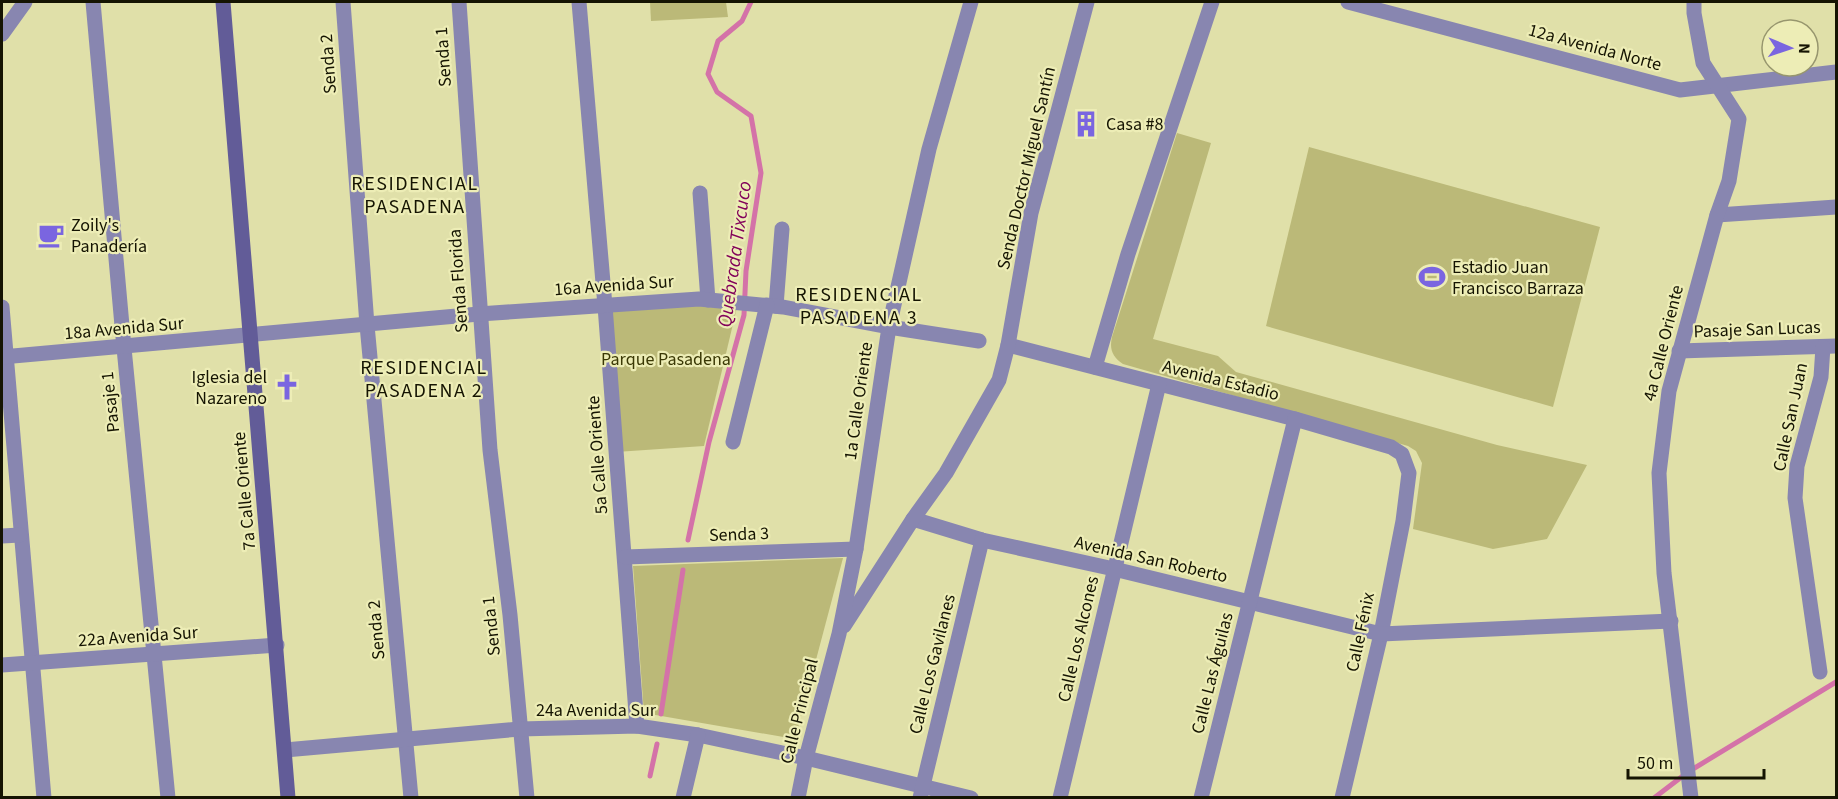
<svg xmlns="http://www.w3.org/2000/svg" width="1838" height="799" viewBox="0 0 1838 799" font-family="'Source Sans 3',sans-serif">
  <rect width="100%" height="100%" fill="#e0e0a9"/>
  <!-- green -->
  <g fill="#bbb978">
    <polygon points="650,2 726,2 728,17 651,21"/>
    <path d="M1177,133L1211,143L1153,339L1218,356L1236,372L1497,445L1587,465L1547,539L1493,549L1413,529L1422,463L1416,451L1408,446L1123,364C1113,357 1109,350 1112,337Z"/>
    <polygon points="1309,147 1600,227 1553,407 1266,326"/>
    <polygon points="738,303 704,446 616,452 605,306"/>
    <polygon points="843,558 795,739 644,713 633,566"/>
  </g>
  <g fill="none" stroke-linecap="round" stroke-linejoin="round">
    <!-- stream -->
    <g stroke="#d472a8" stroke-width="5">
      <polyline points="688,540 709,442 744,315 746,271 761,173 751,116 717,92 708,74 718,41 742,21 751,2"/>
      <polyline points="661,714 683,570"/>
      <polyline points="650,776 657,744"/>
      <polyline points="1654,798 1688,772 1836,682"/>
    </g>
    <!-- street -->
    <g stroke="#8886b0" stroke-width="15">
      <polyline points="93,2 124,348 168,798"/>
      <polyline points="343,2 367,325 411,798"/>
      <polyline points="459,2 490,450 510,615 527,798"/>
      <polyline points="579,2 605,306 637,726"/>
      <polyline points="1348,2 1680,90 1836,72"/>
      <polyline points="2,34 25,2"/>
      <polyline points="700,193 708,300"/>
      <polyline points="1717,215 1836,207"/>
      <polyline points="776,306 782,229"/>
      <polyline points="2,307 44,798"/>
      <polyline points="1008,345 1295,419 1391,447 1402,454 1409,473 1403,521 1381,634 1342,798"/>
      <polyline points="1679,351 1836,346"/>
      <polyline points="2,357 479,314 699,299 783,307 889,327 979,341"/>
      <polyline points="1095,367 1128,254 1212,2"/>
      <polyline points="733,442 767,305"/>
      <polyline points="913,519 982,540 1114,569 1381,634 1671,621"/>
      <polyline points="2,536 20,535"/>
      <polyline points="625,557 856,549"/>
      <polyline points="844,626 913,519 946,473 999,380 1008,345 1031,213 1087,2"/>
      <polyline points="2,665 277,645"/>
      <polyline points="1820,672 1795,498 1797,466 1821,377 1823,347"/>
      <polyline points="285,750 520,729 637,726 698,735 806,758 971,798"/>
      <polyline points="683,798 698,735"/>
      <polyline points="798,798 806,758 839,634 856,549 889,327 929,149 971,2"/>
      <polyline points="920,798 982,540"/>
      <polyline points="1060,798 1159,384"/>
      <polyline points="1201,798 1295,419"/>
      <polyline points="1691,798 1664,573 1659,473 1669,391 1717,215 1729,181 1739,119 1703,63 1694,13 1694,2"/>
    </g>
    <!-- secondary -->
    <polyline stroke="#625c98" stroke-width="15" points="223,2 288,798"/>
  </g>
  <!-- icons -->
  <defs>
    <g id="building-bare" transform="scale(2.07)"><path d="M-4-6H4V6H1V3H-1V6H-4ZM-2.5-4.3h1.7v1.8h-1.7ZM.8-4.3h1.7v1.8H.8ZM-2.5-1h1.7V.8h-1.7ZM.8-1h1.7V.8H.8Z" fill="#7a65e0" stroke="#ededb6" stroke-width="2.5" paint-order="stroke"/></g>
    <g id="cafe-bare" transform="scale(2.07)"><path d="M-5.5-4.5H6V0H3Q3 3.5 0 3.5H-2.5Q-5.5 3.5-5.5 0ZM3-3.2v2h1.7v-2ZM-6 4.5H4V6H-6Z" fill="#7a65e0" stroke="#ededb6" stroke-width="2.5" paint-order="stroke"/></g>
    <g id="stadium-bare" transform="scale(2.07)"><path d="M0-5a6.5 5 0 1 0 0 10a6.5 5 0 1 0 0-10ZM-3.5-1.8h7v3.6h-7Z" fill="#7a65e0" stroke="#ededb6" stroke-width="2.5" paint-order="stroke"/></g>
    <g id="church-bare" transform="scale(2.07)"><path d="M-1.2-6h2.4v3.5h3.3v2.4h-3.3V6h-2.4V-.1h-3.3v-2.4h3.3Z" fill="#7a65e0" stroke="#ededb6" stroke-width="2.5" paint-order="stroke"/></g>
  </defs>
  <g fill-rule="evenodd">
    <use href="#building-bare" x="1086" y="124"/>
    <use href="#cafe-bare" x="51" y="235"/>
    <use href="#stadium-bare" x="1432" y="277"/>
    <use href="#church-bare" x="287" y="387"/>
  </g>
  <g text-anchor="middle" stroke-width="4.5" stroke-linejoin="round" paint-order="stroke">
    <!-- street labels -->
    <g font-size="18" fill="#151402" stroke="#ededb6">
      <text transform="translate(1595 47) rotate(15)" y="6">12a Avenida Norte</text>
      <text transform="translate(443 57) rotate(-94)" y="6">Senda 1</text>
      <text transform="translate(328 64) rotate(-94)" y="6">Senda 2</text>
      <text transform="translate(1026 168) rotate(-77)" y="6">Senda Doctor Miguel Santín</text>
      <text transform="translate(458 281) rotate(-94)" y="6">Senda Florida</text>
      <text transform="translate(614 285) rotate(-4)" y="6">16a Avenida Sur</text>
      <text transform="translate(124 328) rotate(-5)" y="6">18a Avenida Sur</text>
      <text transform="translate(1757 329) rotate(-2)" y="6">Pasaje San Lucas</text>
      <text transform="translate(1663 343) rotate(-76)" y="6">4a Calle Oriente</text>
      <text transform="translate(1221 380) rotate(14)" y="6">Avenida Estadio</text>
      <text transform="translate(858 401) rotate(-82)" y="6">1a Calle Oriente</text>
      <text transform="translate(110 402) rotate(-96)" y="6">Pasaje 1</text>
      <text transform="translate(1790 417) rotate(-78)" y="6">Calle San Juan</text>
      <text transform="translate(597 455) rotate(-94)" y="6">5a Calle Oriente</text>
      <text transform="translate(244 491) rotate(-95)" y="6">7a Calle Oriente</text>
      <text transform="translate(739 534) rotate(-2)" y="6">Senda 3</text>
      <text transform="translate(1151 559) rotate(13)" y="6">Avenida San Roberto</text>
      <text transform="translate(491 626) rotate(-96)" y="6">Senda 1</text>
      <text transform="translate(376 630) rotate(-95)" y="6">Senda 2</text>
      <text transform="translate(1360 632) rotate(-78)" y="6">Calle Fénix</text>
      <text transform="translate(138 636) rotate(-4)" y="6">22a Avenida Sur</text>
      <text transform="translate(1078 639) rotate(-77)" y="6">Calle Los Alcones</text>
      <text transform="translate(932 664) rotate(-76)" y="6">Calle Los Gavilanes</text>
      <text transform="translate(1212 673) rotate(-76)" y="6">Calle Las Águilas</text>
      <text x="596" y="716">24a Avenida Sur</text>
      <text transform="translate(799 711) rotate(-76)" y="6">Calle Principal</text>
    </g>
    <!-- poi labels -->
    <g font-size="18" fill="#151402" stroke="#ededb6" text-anchor="start">
      <text x="1106" y="130">Casa #8</text>
      <text x="71" y="231">Zoily's<tspan x="71" dy="21">Panadería</tspan></text>
      <text x="1452" y="273">Estadio Juan<tspan x="1452" dy="21">Francisco Barraza</tspan></text>
      <text x="267" y="383" text-anchor="end">Iglesia del<tspan x="267" dy="21">Nazareno</tspan></text>
    </g>
    <!-- park labels -->
    <g font-size="18" fill="#3a3805" stroke="#ededb6">
      <text x="666" y="365">Parque Pasadena</text>
    </g>
    <!-- neighbourhood labels -->
    <g font-size="20" letter-spacing="1.5" fill="#151402" stroke="#ededb6">
      <text x="415" y="190">RESIDENCIAL<tspan x="415" dy="23">PASADENA</tspan></text>
      <text x="859" y="301">RESIDENCIAL<tspan x="859" dy="23">PASADENA 3</tspan></text>
      <text x="424" y="374">RESIDENCIAL<tspan x="424" dy="23">PASADENA 2</tspan></text>
    </g>
    <!-- water labels -->
    <g font-size="20" font-style="italic" fill="#82035a" stroke="#ededb6">
      <text transform="translate(734 254) rotate(-82)" y="7">Quebrada Tixcuco</text>
    </g>
  </g>
  <!-- border -->
  <rect width="1838" height="799" fill="none" stroke="#151402" stroke-width="6"/>
  <!-- north arrow -->
  <g transform="translate(1790 48) rotate(92)"><circle r="28" fill="#ededb6" stroke="#97966e" stroke-width="1.5"/>
  <path d="M0-4.5L10 22L0 15L-10 22Z" fill="#7a65e0"/>
  <text y="-9" font-size="16" font-weight="bold" text-anchor="middle" fill="#151402">N</text>
  </g>
  <!-- scale -->
  <path d="M1628 769v9h136v-9" fill="none" stroke="#151402" stroke-width="3"/>
  <text x="1637" y="769" font-size="18" fill="#151402" stroke="#ededb6" stroke-width="4.5" paint-order="stroke">50 m</text>
</svg>
